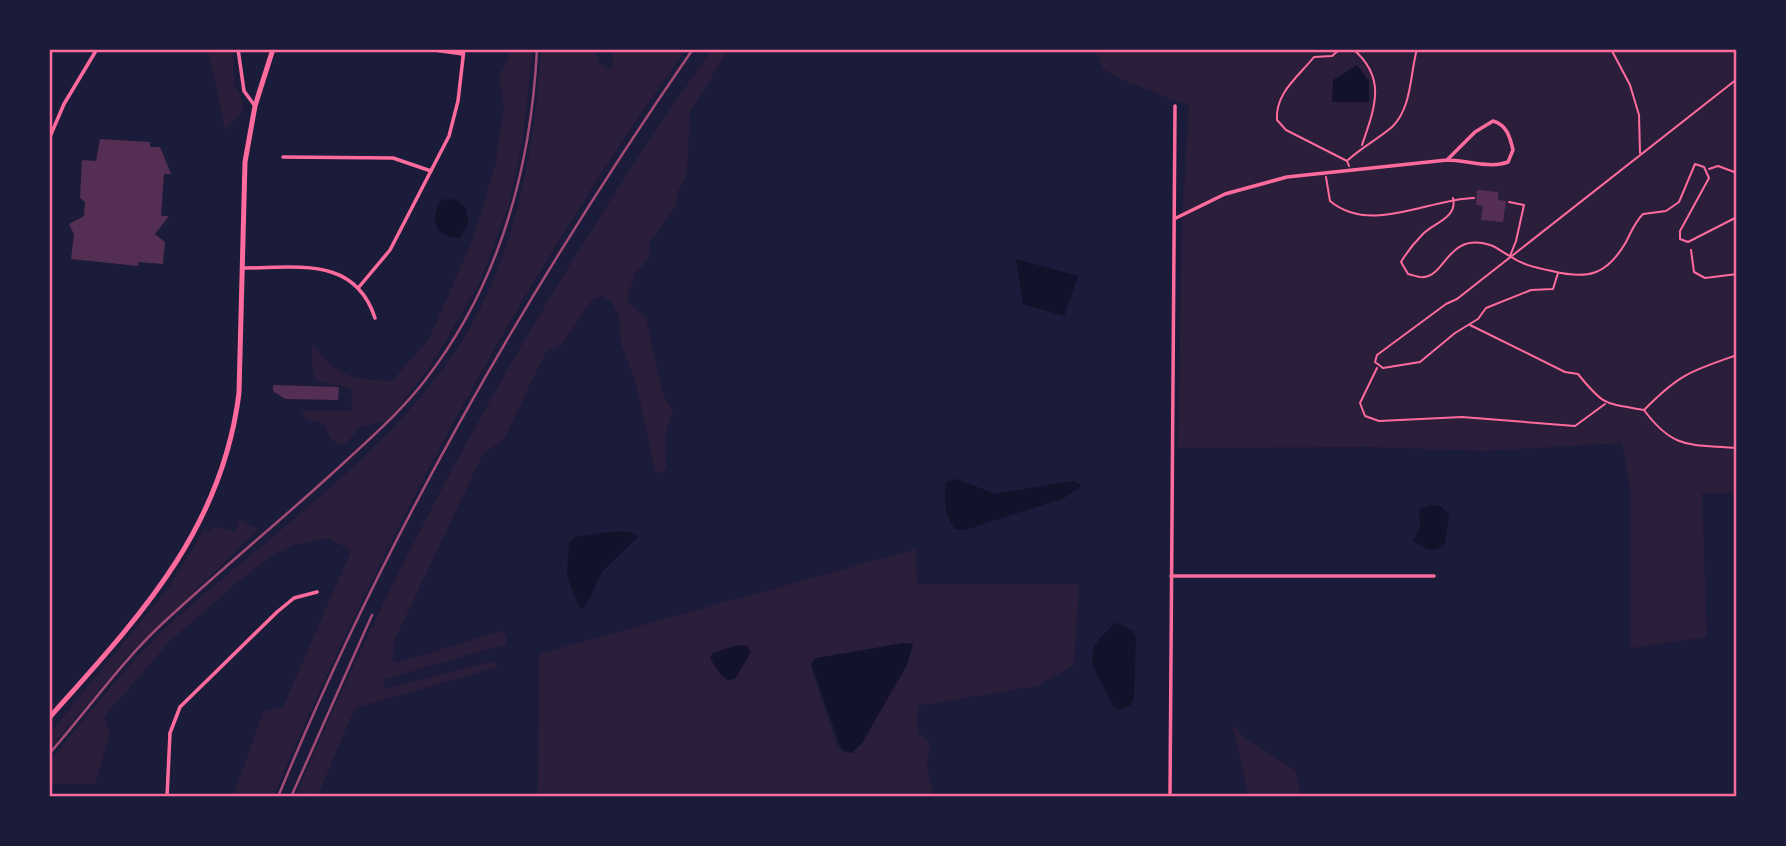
<svg xmlns="http://www.w3.org/2000/svg" width="1786" height="846" viewBox="0 0 1786 846" font-family="'IBM Plex Sans',sans-serif">
  <rect width="100%" height="100%" fill="#1b1b3a"/>
  <!-- green -->
  <g fill="#2a1e3b" fill-rule="evenodd">
    <polygon points="208,49 233,49 234,85 241,96 243,111 225,129"/>
    <path d="M512,49H533L522,144L508,208L480,282L430,367L388,420L359,428L345,445L332,441L323,423L306,419L301,411H352L351,388L316,381L312,369V344C339,377 350,379 392,381L429,339L473,239L496,162L504,106L499,77Z"/>
    <path d="M541,49H594L600,64L612,71L613,49H686C520,282 385,534 273,797H233L263,712L283,707L351,551L329,538L293,545L272,556L240,580L169,642L104,717L110,733L95,784H49V762C88,716 124,667 168,626C270,533 411,440 477,315C520,233 535,140 541,49Z"/>
    <path d="M712,49H729L690,112L687,174L678,191L676,206L650,241L649,258L635,274L626,300L646,318L663,395L673,411L665,434L666,467L661,473L655,471L636,383L621,344L619,316L612,302L602,296L592,300L562,344L546,352L503,441L484,452L395,639L392,659L397,663L500,631L506,637V644L385,679L383,689L492,661L498,667L355,708L317,797H295C406,535 548,282 712,49Z"/>
    <polygon points="1095,49 1737,49 1737,493 1702,493 1707,637 1631,648 1631,494 1622,443 1485,451 1369,447 1178,448 1182,221 1189,106 1125,81 1103,69"/>
    <polygon points="239,520 259,529 128,655 49,750 49,734 170,586 203,531 210,531 212,526 235,532"/>
    <path d="M916,549L917,584H1079L1074,665L1037,686L917,706V733C939,745 926,751 927,768C928,778 933,786 933,797H538L539,654ZM904,643L913,649L862,743L838,748L811,668L813,661Z"/>
    <polygon points="1232,724 1246,739 1295,770 1301,797 1249,797"/>
  </g>
  <!-- water -->
  <g fill="#12122b">
    <polygon points="1357,65 1369,81 1369,102 1332,102 1333,80"/>
    <path d="M446,199L456,200L466,208L468,224L460,238C433,238 431,221 440,201Z"/>
    <polygon points="1016,259 1078,276 1064,316 1023,304"/>
    <path d="M957,479L995,494L1074,481L1081,486L1064,498L965,530L955,529C945,515 943,499 946,482Z"/>
    <path d="M1432,505L1441,506L1449,516L1445,543C1435,555 1424,548 1413,541L1420,527L1419,509Z"/>
    <polygon points="616,531 633,533 638,537 602,572 586,606 580,609 567,577 569,542 576,537"/>
    <path d="M1118,623L1133,631L1136,636L1134,697L1131,705L1121,710L1114,707C1101,679 1078,657 1105,633C1111,628 1110,624 1118,623Z"/>
    <polygon points="904,643 913,644 907,665 862,743 852,753 842,751 811,663 816,658"/>
    <polygon points="737,645 747,646 751,652 735,679 728,680 720,674 710,658 713,653"/>
  </g>
  <!-- building -->
  <g fill="#542f53">
    <polygon points="100,139 150,142 150,147 160,147 171,174 164,174 161,216 169,216 155,234 165,242 163,264 138,262 138,266 71,259 74,234 69,224 84,216 85,202 80,198 82,160 96,161"/>
    <polygon points="1477,190 1498,192 1498,200 1506,201 1503,222 1481,220 1483,206 1476,205"/>
    <polygon points="273,385 339,387 338,400 285,399 273,391"/>
  </g>
  <g fill="none" stroke-linecap="round" stroke-linejoin="round">
    <!-- path -->
    <g stroke="#ff6b9d" stroke-width="2">
      <path d="M1340,49L1332,56L1314,57C1298,77 1275,93 1277,120L1286,130L1347,161L1349,166"/>
      <path d="M1353,49C1387,78 1375,107 1362,145"/>
      <polyline points="1611,49 1630,85 1639,115 1640,153"/>
      <path d="M1348,160C1362,147 1378,139 1392,127C1412,108 1410,74 1417,49"/>
      <polyline points="1709,169 1718,166 1737,173"/>
      <path d="M1326,177L1330,201C1371,235 1428,199 1474,198"/>
      <path d="M1453,198C1458,218 1433,223 1422,235C1414,243 1407,252 1401,262L1408,274C1413,275 1420,278 1424,277C1446,275 1448,232 1490,245C1497,247 1503,253 1510,256L1516,241L1524,205L1509,202"/>
      <polyline points="1691,250 1694,272 1705,278 1737,274"/>
      <path d="M1510,256C1522,265 1538,268 1552,271C1588,280 1607,275 1626,242C1631,232 1635,222 1643,214L1666,211L1679,202L1695,164L1704,167L1709,178L1680,231V239L1688,242L1737,217"/>
      <polyline points="1558,273 1553,289 1531,290 1486,308 1478,319 1455,333 1420,362 1383,368 1375,362 1377,355 1446,304 1457,299 1737,79"/>
      <path d="M1470,325L1565,372L1578,374C1604,406 1604,403 1644,410C1679,374 1691,371 1737,355"/>
      <polyline points="1377,368 1360,403 1365,416 1379,421 1462,417 1575,426 1605,404"/>
      <path d="M1644,410C1674,451 1692,444 1737,448"/>
    </g>
    <!-- minor -->
    <g stroke="#ff6b9d" stroke-width="3.5">
      <polyline points="238,49 244,91 255,106"/>
      <polyline points="427,49 463,54"/>
      <polyline points="49,139 64,104 97,49"/>
      <polyline points="283,157 393,158 431,171"/>
      <path d="M1176,218L1225,194L1287,177L1447,160C1466,160 1490,169 1508,162L1513,150C1510,137 1507,125 1493,121L1475,132L1447,160"/>
      <path d="M245,268C298,268 355,256 375,318"/>
      <polyline points="359,287 390,250 449,136 458,101 464,49"/>
      <polyline points="1171,576 1434,576"/>
      <polyline points="167,797 170,733 180,707 277,612 294,598 317,592"/>
      <polyline points="1170,797 1175,106"/>
    </g>
    <!-- secondary -->
    <path stroke="#ff6b9d" stroke-width="5" d="M49,718C138,618 222,531 239,393L245,162L255,106L273,49"/>
    <!-- rail -->
    <g stroke="#a44b75" stroke-width="2.5">
      <path d="M49,754C87,711 121,662 163,623C224,566 288,515 349,458C376,433 404,408 426,379C500,283 531,168 537,49"/>
      <path d="M278,797C386,533 531,284 693,49"/>
      <polyline points="291,797 372,615"/>
    </g>
  </g>
  <!-- border -->
  <rect width="1786" height="846" fill="none" stroke="#1b1b3a" stroke-width="102"/>
  <rect x="51" y="51" width="1684" height="744" fill="none" stroke="#ff6b9d" stroke-width="2.5"/>
</svg>
